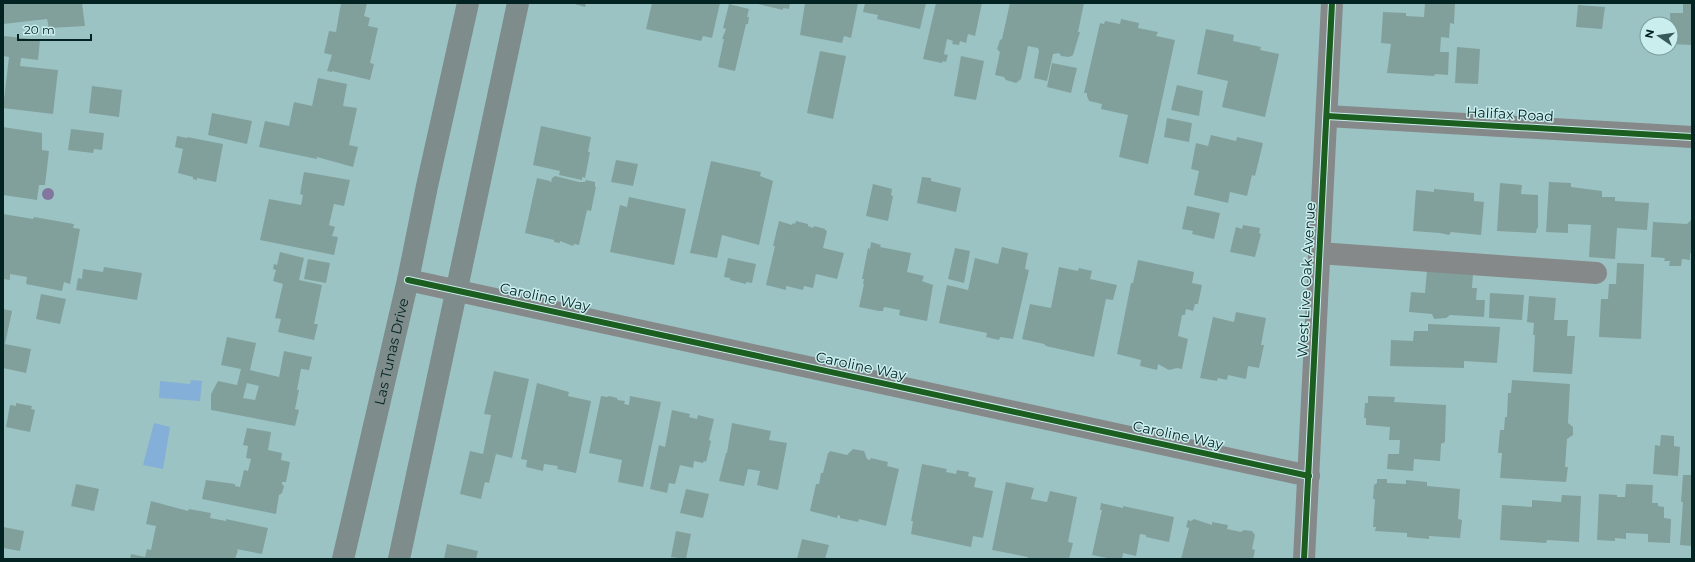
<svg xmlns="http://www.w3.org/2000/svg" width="1695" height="562" viewBox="0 0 1695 562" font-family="Montserrat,sans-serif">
  <rect width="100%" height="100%" fill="#9cc3c3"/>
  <!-- water -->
  <g fill="#84afd8">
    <polygon points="191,380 202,381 200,401 159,398 160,381 190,384"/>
    <polygon points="154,423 170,427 163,469 143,465"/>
  </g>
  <!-- building -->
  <g fill="#81a09c" fill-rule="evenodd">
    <polygon points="3,3 82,3 85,26 49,28 47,19 3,24"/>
    <polygon points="341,3 367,3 364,16 370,18 368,26 378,28 370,63 374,64 370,80 332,71 332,72 327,71 332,55 324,53 329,31 336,32"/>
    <polygon points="571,3 586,3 585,7"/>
    <polygon points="652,3 720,3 712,38 703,36 701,41 646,29"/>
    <polygon points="754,3 790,3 789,9 783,8 783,10"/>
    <polygon points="805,3 858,3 851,38 844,36 842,43 800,35"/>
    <polygon points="865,3 926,3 920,29 877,19 878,15 863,12"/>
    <polygon points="936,3 982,3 975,36 968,34 966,43 960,41 959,45 952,44 953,41 947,39 944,54 948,55 946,62 943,61 942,63 923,59"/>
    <polygon points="1010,3 1084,3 1078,32 1080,32 1073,55 1069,57 1061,56 1059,53 1053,54 1047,81 1034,78 1039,51 1038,48 1028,46 1021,79 1016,83 1006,80 1004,77 995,75 1000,52 997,49 1000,40 1002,39"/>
    <polygon points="1425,3 1455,3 1454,24 1450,23 1449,38 1441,37 1440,52 1449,52 1448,75 1435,74 1434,76 1387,73 1391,44 1381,43 1383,12 1406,13 1406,16 1424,17"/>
    <polygon points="1683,3 1692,3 1692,45 1671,44 1670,13 1683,13"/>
    <polygon points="729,4 749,9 747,17 749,17 748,24 746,24 735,71 718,67 724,39 722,39 726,29 723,28"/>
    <polygon points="1578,5 1605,7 1602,29 1576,27"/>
    <polygon points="1121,19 1139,23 1138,28 1158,32 1156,36 1175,40 1148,164 1119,157 1128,115 1101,109 1102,104 1089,101 1087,96 1087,93 1084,93 1100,23 1104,24 1105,21 1120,24"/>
    <polygon points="1206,29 1234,35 1233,41 1261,47 1260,50 1279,54 1265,117 1222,107 1228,81 1197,74"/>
    <polygon points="4,36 40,40 38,60 21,58 20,66 58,70 53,114 3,108 9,57 3,56"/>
    <polygon points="1457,47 1480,49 1478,84 1455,83"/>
    <polygon points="820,51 846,56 833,119 807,113"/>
    <polygon points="961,56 984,61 976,100 954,96"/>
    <polygon points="1052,63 1077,68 1071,93 1047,87"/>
    <polygon points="318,78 347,84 343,106 357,108 349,145 358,147 353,167 317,157 317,159 259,147 265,121 289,126 294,102 312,106"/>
    <polygon points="1177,85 1203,91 1199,116 1171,110"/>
    <polygon points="92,86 122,90 119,117 89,113"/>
    <polygon points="212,113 252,121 247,144 208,135"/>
    <polygon points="1167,118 1192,123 1189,142 1164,137"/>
    <polygon points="541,126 591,137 588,152 590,152 585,178 582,177 582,180 559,175 560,171 533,165"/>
    <polygon points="3,127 42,133 42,150 49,151 45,185 39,185 37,200 3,195"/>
    <polygon points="71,129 104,133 102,150 94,149 93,153 68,150"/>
    <polygon points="1211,135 1236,141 1237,137 1263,143 1255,176 1252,175 1247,196 1230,192 1228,203 1194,195 1199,171 1191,169 1196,143 1208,146"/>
    <polygon points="177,136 187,138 187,137 223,144 216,182 197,178 197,180 193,179 193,177 178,173 183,149 175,147"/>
    <polygon points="616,160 638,164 633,186 611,182"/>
    <polygon points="711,161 761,172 760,176 773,181 759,245 722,235 717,258 690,253"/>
    <polygon points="304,172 350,180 344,206 334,204 329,225 335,227 332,236 338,237 334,255 260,240 269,199 301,205 303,195 300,194"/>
    <polygon points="555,176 579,182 585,182 586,180 595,182 595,187 596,187 591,211 587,210 579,245 574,244 573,246 560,241 560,243 554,242 554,240 525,233 537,178 550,181 551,183 552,178"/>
    <polygon points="922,177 931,178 931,181 961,188 956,212 917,203"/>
    <polygon points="1549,182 1571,183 1571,187 1602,191 1602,197 1615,197 1615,201 1649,203 1647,230 1617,228 1615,259 1589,257 1591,225 1568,224 1568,233 1546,232"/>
    <polygon points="1500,183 1522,185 1521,194 1538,195 1538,228 1537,228 1536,233 1497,231"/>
    <polygon points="873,184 892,189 891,195 893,196 888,221 866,216"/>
    <polygon points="1434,189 1474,193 1474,201 1484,202 1481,235 1451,232 1449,235 1440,233 1413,231 1416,190 1434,192"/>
    <polygon points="629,197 686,209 674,265 610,252 620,205 627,207"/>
    <polygon points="1187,206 1220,213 1214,239 1192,234 1193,231 1182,229"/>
    <polygon points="3,214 33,219 34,217 74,224 73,228 80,229 70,284 64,282 62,291 26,284 27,277 10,274 10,280 3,279"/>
    <polygon points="1692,219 1692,254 1690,253 1690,260 1682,259 1681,266 1669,266 1670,261 1664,261 1665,258 1651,257 1653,222 1687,224"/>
    <polygon points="779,221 792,225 793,223 795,224 796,221 808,224 808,226 813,228 814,226 825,229 825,230 827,231 823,248 844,253 837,279 816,274 813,288 804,286 803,290 786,286 786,290 766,285 775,246 773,246"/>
    <polygon points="1243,225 1260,228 1259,233 1261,234 1255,257 1230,252 1236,227 1242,229"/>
    <polygon points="871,242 881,245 880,247 911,253 907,272 924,276 922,281 933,285 927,321 902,316 899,315 900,310 884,307 883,311 879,311 859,307 864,284 863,284 864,279 862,279 868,248 870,249"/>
    <polygon points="1002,247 1028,253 1025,269 1029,270 1013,339 1000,337 999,340 986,337 987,333 939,323 947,285 968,290 975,258 998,264"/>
    <polygon points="955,248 970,251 964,283 948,279"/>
    <polygon points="280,252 304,258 299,280 322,285 314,324 318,324 314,340 278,332 281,319 275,318 283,284 273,281 276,270 273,269 274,264 277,265"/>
    <polygon points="728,258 756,264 752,283 746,282 746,284 730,280 730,278 724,277"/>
    <polygon points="308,259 330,263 326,283 304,279"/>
    <polygon points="1138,260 1194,272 1192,283 1202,285 1198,304 1195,304 1193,311 1186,309 1185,315 1182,315 1178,336 1188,339 1182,369 1177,368 1169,370 1158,364 1157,370 1140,366 1141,360 1117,354 1131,283 1133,283"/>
    <polygon points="1617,263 1644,264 1641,339 1599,337 1601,299 1608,299 1609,284 1616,284"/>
    <polygon points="104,267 142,273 137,300 76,290 78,278 82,279 83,269 103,272"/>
    <polygon points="1059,267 1078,271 1079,268 1092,271 1090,279 1117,285 1113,300 1106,299 1094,357 1046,346 1044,344 1022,339 1030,304 1051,308"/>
    <polygon points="1427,270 1473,273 1472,288 1477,288 1476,300 1485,300 1484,317 1450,315 1446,318 1434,319 1432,314 1409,312 1411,292 1425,293"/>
    <polygon points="1490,293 1524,295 1522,320 1489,318"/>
    <polygon points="41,294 66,299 60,324 36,319"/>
    <polygon points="1529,296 1556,298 1554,320 1568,320 1567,336 1575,336 1572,374 1533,372 1535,335 1533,335 1534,323 1527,322"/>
    <polygon points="3,309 12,311 5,344 31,349 26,373 3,368"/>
    <polygon points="1236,312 1266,318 1261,345 1264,345 1259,368 1248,366 1246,379 1228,375 1227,380 1218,378 1217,381 1200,378 1213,317 1234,322"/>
    <polygon points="1428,324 1500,327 1497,363 1464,361 1464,368 1390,366 1391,340 1413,341 1414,331 1428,331"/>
    <path d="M227,337L256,343L250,370L279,377L284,351L312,357L309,370L301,369L297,390H299L295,409L299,410L295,426L211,410V394L218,381L237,385L241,369L221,365ZM247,383L259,386L255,400L243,398Z"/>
    <polygon points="494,371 529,379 512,458 496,454 489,483 485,482 481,499 460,494 470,451 483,454 491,415 484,414"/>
    <polygon points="1512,380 1570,384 1568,423 1573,427 1573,435 1567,439 1565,467 1568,467 1566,482 1500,478 1502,453 1498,453 1500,430 1504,430 1505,417 1507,417 1508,393 1511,393"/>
    <polygon points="537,383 569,392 568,396 591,401 576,473 557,469 558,466 544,464 543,471 526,467 527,460 521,459"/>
    <polygon points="601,396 607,397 609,396 617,398 618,400 625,401 624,404 629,405 630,396 661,402 643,487 618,482 622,460 589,453"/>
    <polygon points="1368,396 1395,397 1394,402 1446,405 1445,442 1441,444 1440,461 1414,459 1413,471 1387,469 1388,454 1399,454 1400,440 1389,440 1390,427 1366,425 1366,418 1364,418 1365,403 1368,403"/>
    <polygon points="16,403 32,406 31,409 35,410 30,432 6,427 10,405 16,406"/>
    <polygon points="672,410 690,414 689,417 697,419 698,415 714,419 709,440 711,441 706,462 704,461 703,463 694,461 693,468 680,465 675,484 669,483 667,493 650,489 659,445 665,447"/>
    <polygon points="732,423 771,431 769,440 787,443 778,490 757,485 760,471 748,469 744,486 719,481 726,453 727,453"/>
    <polygon points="247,428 271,432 268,450 282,453 281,460 290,462 286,482 282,482 282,484 284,486 282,493 279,495 276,514 202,499 206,480 235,484 235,486 240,487 244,470 248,471 251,459 246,458 248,446 243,445"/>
    <polygon points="1661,435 1674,436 1674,446 1680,447 1678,476 1653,474 1655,445 1660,446"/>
    <polygon points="853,449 864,451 867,459 870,460 871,458 888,462 887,466 899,469 886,526 859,519 858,522 840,518 840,516 838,515 837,518 810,511 816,484 819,484 821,473 823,473 828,453 829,453 830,451 847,455"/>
    <polygon points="922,464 947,469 946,472 956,474 957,470 969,472 968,476 976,478 974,487 993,491 983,538 973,536 971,547 911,534 913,521 911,521"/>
    <polygon points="1683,475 1692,475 1692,546 1680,545 1683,502 1681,502"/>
    <polygon points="1377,479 1387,479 1387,483 1406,484 1406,480 1427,482 1427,486 1460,489 1458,519 1462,520 1460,538 1429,536 1429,539 1407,537 1407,533 1375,531 1376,527 1373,527 1375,499 1373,499 1374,485 1377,483"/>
    <polygon points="1006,482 1034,488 1031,499 1047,502 1050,491 1077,497 1068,542 1073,543 1069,559 1027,559 1028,557 992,550"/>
    <polygon points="76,484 99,489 94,511 71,506"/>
    <polygon points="1626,484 1653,485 1652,503 1658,503 1658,506 1664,507 1664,518 1671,519 1670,543 1648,542 1648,534 1626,533 1626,539 1615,538 1615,541 1597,540 1599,494 1617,495 1617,497 1625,497"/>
    <polygon points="686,489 709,494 703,518 680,513"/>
    <polygon points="1562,495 1581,496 1579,542 1547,540 1546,543 1500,540 1502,505 1532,507 1532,500 1561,502"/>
    <polygon points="151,501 188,511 189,509 211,513 210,518 226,521 226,519 268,528 262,554 236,549 238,550 235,559 130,559 131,554 145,557 147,549 151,550 156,526 146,524"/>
    <polygon points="1101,503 1123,508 1123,506 1174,517 1169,542 1146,537 1146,535 1140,534 1136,556 1123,553 1122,559 1112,559 1092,555 1102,510 1100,510"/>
    <polygon points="1194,519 1212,525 1212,522 1228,525 1227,529 1241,532 1244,530 1252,531 1255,535 1252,549 1255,550 1253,559 1181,559 1189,528 1186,527 1188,520 1191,521"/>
    <polygon points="3,527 24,531 20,551 3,548"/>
    <polygon points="676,531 691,534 686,559 671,557"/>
    <polygon points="802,539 829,545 825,559 797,559"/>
    <polygon points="447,544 478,551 476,559 444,559"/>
  </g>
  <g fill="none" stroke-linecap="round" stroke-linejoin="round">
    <!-- minor -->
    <g stroke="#86898a" stroke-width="22">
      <polyline points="1327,116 1692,137"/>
      <polyline points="1319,253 1596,273"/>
      <polyline points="408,280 1309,476"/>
      <polyline points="1304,559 1332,3"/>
    </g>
    <!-- major -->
    <g stroke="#7e8c8c" stroke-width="22">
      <path id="s1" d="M343,559L408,280L427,186L468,3"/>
      <polyline points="399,559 518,3"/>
    </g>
    <!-- cycleway casing -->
    <g stroke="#caeded" stroke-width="8">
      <g id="cycleway">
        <polyline points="1327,116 1692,137"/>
        <polyline points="408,280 1309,476"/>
        <polyline points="1304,559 1332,3"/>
      </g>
    </g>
    <!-- cycleway -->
    <use href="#cycleway" stroke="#1b5e20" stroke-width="6"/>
  </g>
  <!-- trees -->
  <circle fill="#82769f" cx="48" cy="194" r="6"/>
  <g text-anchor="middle" stroke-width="3" stroke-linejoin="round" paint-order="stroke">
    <!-- street labels -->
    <g font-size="14" fill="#032222" stroke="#caeded">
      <text transform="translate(1510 114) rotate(3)" y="5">Halifax Road</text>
      <text transform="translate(1306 280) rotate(-87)" y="5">West Live Oak Avenue</text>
      <text transform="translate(545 297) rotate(12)" y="5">Caroline Way</text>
      <text dy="5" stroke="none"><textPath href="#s1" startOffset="213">Las Tunas Drive</textPath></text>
      <text transform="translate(861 366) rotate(12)" y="5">Caroline Way</text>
      <text transform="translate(1178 435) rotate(12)" y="5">Caroline Way</text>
    </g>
  </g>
  <!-- border -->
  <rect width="1695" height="562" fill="none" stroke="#032222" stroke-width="8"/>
  <!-- north arrow -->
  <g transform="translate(1659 36) rotate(283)"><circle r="19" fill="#caeded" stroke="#7a9c9c"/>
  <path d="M0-3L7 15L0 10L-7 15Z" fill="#395a5a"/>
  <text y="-6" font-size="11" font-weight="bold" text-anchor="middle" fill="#032222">N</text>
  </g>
  <!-- scale -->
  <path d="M18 34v6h73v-6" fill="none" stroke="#032222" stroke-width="2"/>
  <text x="24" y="34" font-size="12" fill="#032222" stroke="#caeded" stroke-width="3" paint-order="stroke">20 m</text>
</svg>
